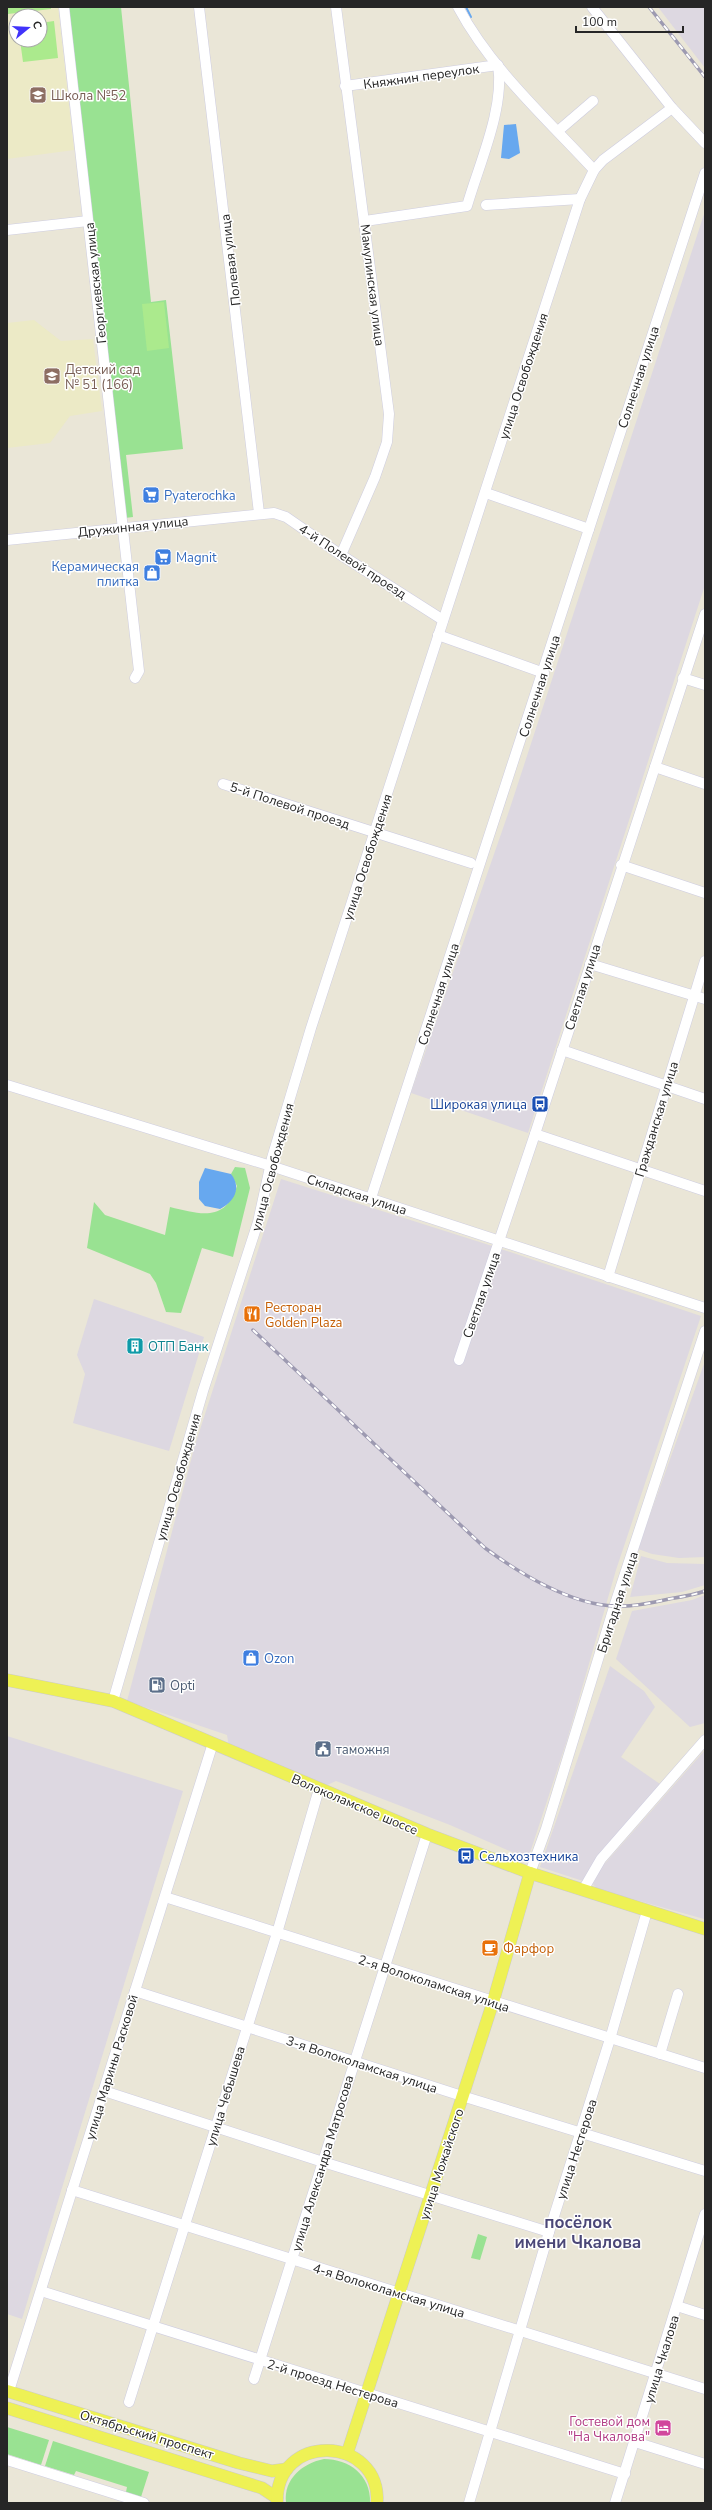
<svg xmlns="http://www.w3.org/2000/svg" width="712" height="2510" viewBox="0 0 712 2510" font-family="'Nunito Sans',sans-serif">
  <rect width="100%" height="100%" fill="#eae6d7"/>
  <!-- industrial -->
  <g fill="#ddd8e1">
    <polygon points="658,7 705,7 705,68"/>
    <polygon points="705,211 705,585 528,1133 411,1093 509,811"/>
    <polygon points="281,1179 486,1244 701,1316 616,1570 567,1740 528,1859 450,1825 336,1781 325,1786 229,1747 227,1735 127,1701 195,1445"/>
    <polygon points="94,1299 204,1337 169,1451 73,1423 85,1374 77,1355"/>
    <polygon points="705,1361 705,1557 679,1558 652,1554 638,1549"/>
    <polygon points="641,1556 667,1563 705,1564 705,1585 682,1592 630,1597"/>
    <polygon points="705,1595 705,1723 690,1727 616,1659 632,1611 692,1600"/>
    <polygon points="610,1666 644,1691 655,1707 621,1757 660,1784 599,1856 583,1881 540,1867"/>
    <polygon points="7,1736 183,1791 22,2319 7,2314"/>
    <polygon points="705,1750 704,1919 597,1889 593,1884 601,1868"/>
  </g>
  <!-- education -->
  <g fill="#eceac6" fill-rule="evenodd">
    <path d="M7,7H58L74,150L7,159ZM16,16H40V40H16Z"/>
    <polygon points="34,320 61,341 93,339 102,411 70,416 50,443 7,448 7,323"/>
  </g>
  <!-- green -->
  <g fill="#99e292">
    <polygon points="67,7 121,7 151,302 166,300 183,449 126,455 133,517 125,518"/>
    <path d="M235,1167L245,1168L250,1188L233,1257L202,1248L181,1313L166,1312L156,1283L150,1274L87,1248L94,1202L105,1215L165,1235L170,1207C200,1214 225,1223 237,1186L231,1174Z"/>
    <polygon points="478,2234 487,2237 480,2260 471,2258"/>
    <polygon points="7,2427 49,2440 41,2465 7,2454"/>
    <polygon points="53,2441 149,2472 141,2497 126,2492 127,2487 76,2471 74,2475 45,2466"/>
    <path d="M324,2459C349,2459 371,2475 370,2503H286C283,2479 303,2463 324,2459Z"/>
  </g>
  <!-- pitch -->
  <g fill="#abea8d">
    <polygon points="7,7 51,7 51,9 8,14"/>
    <polygon points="54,21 58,58 23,62 20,40 40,40 40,23"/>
    <polygon points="164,302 169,348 147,351 142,304"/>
  </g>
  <!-- water -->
  <g fill="#67a8ef">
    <polygon points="516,124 520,153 509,159 501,158 504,125"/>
    <path d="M205,1168L231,1174C242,1188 234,1202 220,1209L205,1206L199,1199V1182Z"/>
  </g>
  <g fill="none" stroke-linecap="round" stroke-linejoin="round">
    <!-- stream -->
    <polyline stroke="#67a8ef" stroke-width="2" points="466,7 471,17"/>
    <!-- minor casing -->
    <g stroke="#cecde0" stroke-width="11">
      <g id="minor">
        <polyline points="64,7 139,671 135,678"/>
        <polyline points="199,7 259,513"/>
        <polyline points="336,7 389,414 387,442 375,477 341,555"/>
        <path d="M458,7C491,69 547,119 594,170"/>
        <polyline points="592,7 672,108 705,143"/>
        <path d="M345,86L498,65C505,108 479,164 467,206L365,221"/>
        <polyline points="558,131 593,101"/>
        <polyline points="486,205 580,199"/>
        <polyline points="7,230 88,221"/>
        <polyline points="486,493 589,529"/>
        <polyline points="7,540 274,513 286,517 341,555 443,620"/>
        <polyline points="438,635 544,673"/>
        <polyline points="683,678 705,685"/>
        <polyline points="655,767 705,784"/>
        <polyline points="223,784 471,863"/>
        <polyline points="621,865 705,893"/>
        <polyline points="590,964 705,999"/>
        <polyline points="562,1050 705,1099"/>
        <polyline points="7,1085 271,1166 705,1308"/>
        <polyline points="535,1134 705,1191"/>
        <polyline points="371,1198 705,173"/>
        <polyline points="608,1277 705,961"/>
        <polyline points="459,1360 535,1134 705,614"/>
        <polyline points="113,1701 203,1391 258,1222 272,1158 311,1028 580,199 594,170 603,160 672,108"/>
        <polyline points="530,1873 546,1829 614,1607 705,1331"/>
        <polyline points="583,1890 601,1859 705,1740"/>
        <polyline points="165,1897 705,2068"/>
        <polyline points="135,1991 462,2096 705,2171"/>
        <polyline points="660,2054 678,1994"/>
        <polyline points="104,2091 323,2162 549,2232"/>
        <polyline points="72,2190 705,2389"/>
        <polyline points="41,2291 625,2474"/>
        <polyline points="677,2306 705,2315"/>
        <polyline points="254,2379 427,1834"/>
        <polyline points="9,2391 213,1743"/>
        <polyline points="129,2402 277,1933 319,1789"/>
        <polyline points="635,2442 705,2464"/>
        <polyline points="7,2460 144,2503"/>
        <polyline points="469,2503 549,2232 610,2039 647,1911"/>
        <polyline points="615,2503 705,2214"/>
      </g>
    </g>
    <!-- major casing -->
    <g stroke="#cbcbcb" stroke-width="13">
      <g id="major">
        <polyline points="7,1680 113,1701 427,1834 530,1873 705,1929"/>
        <polyline points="7,2391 239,2463 272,2471 287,2469"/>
        <polyline points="7,2408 262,2488 277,2498"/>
        <polyline points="347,2454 493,2002 530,1873"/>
        <path d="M277,2503C275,2431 381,2435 377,2503"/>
      </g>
    </g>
    <!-- minor -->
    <use href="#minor" stroke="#fff" stroke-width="10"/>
    <!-- major -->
    <use href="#major" stroke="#eef155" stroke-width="12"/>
    <!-- rail casing -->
    <g stroke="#9d9ab1" stroke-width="3.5">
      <g id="rail">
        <polyline points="649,7 705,77"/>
        <path d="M253,1330L485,1548C519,1573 571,1605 615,1606C632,1607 652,1603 669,1599C681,1597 694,1595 705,1591"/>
      </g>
    </g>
    <!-- rail -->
    <use href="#rail" stroke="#fff" stroke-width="2" stroke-dasharray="6" stroke-linecap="butt"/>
  </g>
  <!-- icons -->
  <defs>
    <g id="school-square" transform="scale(0.9)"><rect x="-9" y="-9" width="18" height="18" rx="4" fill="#8d6e63" stroke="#fff"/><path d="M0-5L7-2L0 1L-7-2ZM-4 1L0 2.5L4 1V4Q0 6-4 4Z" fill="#fff"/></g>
    <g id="supermarket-square" transform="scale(0.9)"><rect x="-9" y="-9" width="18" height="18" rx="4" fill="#3f7fe0" stroke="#fff"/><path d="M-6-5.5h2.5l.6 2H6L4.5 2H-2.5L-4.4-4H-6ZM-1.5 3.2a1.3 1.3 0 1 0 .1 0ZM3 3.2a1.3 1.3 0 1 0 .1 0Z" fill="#fff"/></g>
    <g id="shop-square" transform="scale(0.9)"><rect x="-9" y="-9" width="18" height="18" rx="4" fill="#3f7fe0" stroke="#fff"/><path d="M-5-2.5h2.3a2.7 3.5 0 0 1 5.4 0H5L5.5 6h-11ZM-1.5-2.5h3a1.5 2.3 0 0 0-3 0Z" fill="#fff"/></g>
    <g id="bus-square" transform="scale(0.9)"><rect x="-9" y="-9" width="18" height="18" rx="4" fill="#1a4fb4" stroke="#fff"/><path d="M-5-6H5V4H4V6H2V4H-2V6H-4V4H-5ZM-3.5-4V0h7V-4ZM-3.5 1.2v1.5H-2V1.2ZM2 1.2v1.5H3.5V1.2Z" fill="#fff"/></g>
    <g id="restaurant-square" transform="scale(0.9)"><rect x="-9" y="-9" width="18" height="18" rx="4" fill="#e8710a" stroke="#fff"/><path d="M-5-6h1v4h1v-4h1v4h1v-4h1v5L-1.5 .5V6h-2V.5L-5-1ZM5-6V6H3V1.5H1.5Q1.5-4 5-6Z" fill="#fff"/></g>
    <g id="building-square" transform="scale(0.9)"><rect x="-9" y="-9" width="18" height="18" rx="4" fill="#0f9aa8" stroke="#fff"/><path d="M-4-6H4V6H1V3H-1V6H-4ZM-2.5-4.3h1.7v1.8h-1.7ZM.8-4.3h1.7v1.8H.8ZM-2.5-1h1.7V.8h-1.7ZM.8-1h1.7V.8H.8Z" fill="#fff"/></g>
    <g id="fuel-square" transform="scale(0.9)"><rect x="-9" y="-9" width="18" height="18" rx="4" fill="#5c6f8a" stroke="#fff"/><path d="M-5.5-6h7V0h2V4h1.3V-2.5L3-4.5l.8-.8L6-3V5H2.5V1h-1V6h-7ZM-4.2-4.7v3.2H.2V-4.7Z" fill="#fff"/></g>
    <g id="civic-square" transform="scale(0.9)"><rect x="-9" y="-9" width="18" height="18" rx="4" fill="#5c6f8a" stroke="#fff"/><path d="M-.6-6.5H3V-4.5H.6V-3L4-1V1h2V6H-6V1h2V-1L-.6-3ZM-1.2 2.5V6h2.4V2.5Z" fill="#fff"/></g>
    <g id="cafe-square" transform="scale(0.9)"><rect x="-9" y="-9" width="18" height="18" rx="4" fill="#e8710a" stroke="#fff"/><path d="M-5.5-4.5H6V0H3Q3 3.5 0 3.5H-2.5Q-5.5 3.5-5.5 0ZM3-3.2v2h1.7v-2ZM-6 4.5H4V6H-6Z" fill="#fff"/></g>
    <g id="hotel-square" transform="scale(0.9)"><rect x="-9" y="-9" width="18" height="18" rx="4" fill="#d1479c" stroke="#fff"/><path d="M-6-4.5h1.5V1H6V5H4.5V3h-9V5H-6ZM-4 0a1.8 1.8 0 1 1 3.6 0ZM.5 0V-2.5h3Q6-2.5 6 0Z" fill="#fff"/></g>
  </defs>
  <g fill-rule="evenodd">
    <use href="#school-square" x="38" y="95"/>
    <use href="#school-square" x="52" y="376"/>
    <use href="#supermarket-square" x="151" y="495"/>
    <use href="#supermarket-square" x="163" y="557"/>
    <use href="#shop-square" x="152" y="573"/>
    <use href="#bus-square" x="540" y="1104"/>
    <use href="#restaurant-square" x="252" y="1314"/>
    <use href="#building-square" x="135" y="1346"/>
    <use href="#shop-square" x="251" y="1658"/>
    <use href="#fuel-square" x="157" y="1685"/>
    <use href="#civic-square" x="323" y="1749"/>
    <use href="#bus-square" x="466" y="1856"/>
    <use href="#cafe-square" x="490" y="1948"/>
    <use href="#hotel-square" x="663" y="2428"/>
  </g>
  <g text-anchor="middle" stroke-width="3" stroke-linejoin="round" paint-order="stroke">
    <!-- street labels -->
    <g font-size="13" fill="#262626" stroke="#fff">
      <text transform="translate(421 76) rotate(-8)" y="5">Княжнин переулок</text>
      <text transform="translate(230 260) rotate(-97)" y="5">Полевая улица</text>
      <text transform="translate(95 283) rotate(-96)" y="5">Георгиевская улица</text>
      <text transform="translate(373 285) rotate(83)" y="5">Мамулинская улица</text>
      <text transform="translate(523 376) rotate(-72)" y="5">улица Освобождения</text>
      <text transform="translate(638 377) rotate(-72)" y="5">Солнечная улица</text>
      <text transform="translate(133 526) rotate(-6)" y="5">Дружинная улица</text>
      <text transform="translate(353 561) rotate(33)" y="5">4-й Полевой проезд</text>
      <text transform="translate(539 686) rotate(-72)" y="5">Солнечная улица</text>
      <text transform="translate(290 805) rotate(18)" y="5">5-й Полевой проезд</text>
      <text transform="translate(367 857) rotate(-72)" y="5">улица Освобождения</text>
      <text transform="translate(582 987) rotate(-72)" y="5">Светлая улица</text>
      <text transform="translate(438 994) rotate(-72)" y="5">Солнечная улица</text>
      <text transform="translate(656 1119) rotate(-73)" y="5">Гражданская улица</text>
      <text transform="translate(272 1167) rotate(-75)" y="5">улица Освобождения</text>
      <text transform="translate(357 1194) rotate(18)" y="5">Складская улица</text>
      <text transform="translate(481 1295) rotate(-71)" y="5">Светлая улица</text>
      <text transform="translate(178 1477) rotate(-74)" y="5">улица Освобождения</text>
      <text transform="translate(617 1602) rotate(-72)" y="5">Бригадная улица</text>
      <text transform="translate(355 1804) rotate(23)" y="5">Волоколамское шоссе</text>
      <text transform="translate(434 1983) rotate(18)" y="5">2-я Волоколамская улица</text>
      <text transform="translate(362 2064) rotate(18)" y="5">3-я Волоколамская улица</text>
      <text transform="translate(111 2067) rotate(-73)" y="5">улица Марины Расковой</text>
      <text transform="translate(225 2096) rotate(-73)" y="5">улица Чебышева</text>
      <text transform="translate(576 2149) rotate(-72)" y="5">улица Нестерова</text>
      <text transform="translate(322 2163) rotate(-73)" y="5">улица Александра Матросова</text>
      <text transform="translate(441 2164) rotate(-72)" y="5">улица Можайского</text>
      <text transform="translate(389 2290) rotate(17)" y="5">4-я Волоколамская улица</text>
      <text transform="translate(661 2359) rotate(-73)" y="5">улица Чкалова</text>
      <text transform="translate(333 2383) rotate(17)" y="5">2-й проезд Нестерова</text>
      <text transform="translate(147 2434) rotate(17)" y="5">Октябрьский проспект</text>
    </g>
    <!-- education labels -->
    <g font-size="13" fill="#785e54" stroke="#fff" text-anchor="start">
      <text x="51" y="100">Школа №52</text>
      <text x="65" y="374">Детский сад<tspan x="65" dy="15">№ 51 (166)</tspan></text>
    </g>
    <!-- shop labels -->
    <g font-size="13" fill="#366cbe" stroke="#fff" text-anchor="start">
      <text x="164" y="500">Pyaterochka</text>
      <text x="176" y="562">Magnit</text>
      <text x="139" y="571" text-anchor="end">Керамическая<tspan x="139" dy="15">плитка</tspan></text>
      <text x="264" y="1663">Ozon</text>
    </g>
    <!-- transit labels -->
    <g font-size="13" fill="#164399" stroke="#fff" text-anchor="end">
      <text x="527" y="1109">Широкая улица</text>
      <text x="479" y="1861" text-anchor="start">Сельхозтехника</text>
    </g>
    <!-- food labels -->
    <g font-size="13" fill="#c56008" stroke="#fff" text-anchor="start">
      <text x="265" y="1312">Ресторан<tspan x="265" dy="15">Golden Plaza</tspan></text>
      <text x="503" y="1953">Фарфор</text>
    </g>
    <!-- culture labels -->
    <g font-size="13" fill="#0d838f" stroke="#fff" text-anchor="start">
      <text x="148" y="1351">ОТП Банк</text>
    </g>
    <!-- service labels -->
    <g font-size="13" fill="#4e5e75" stroke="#fff" text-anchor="start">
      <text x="170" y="1690">Opti</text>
      <text x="336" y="1754">таможня</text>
    </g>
    <!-- hotel labels -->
    <g font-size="13" fill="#b23c85" stroke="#fff" text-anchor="end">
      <text x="650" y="2426">Гостевой дом<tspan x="650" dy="15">"На Чкалова"</tspan></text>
    </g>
    <!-- district labels -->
    <g font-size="17" font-weight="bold" fill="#4b4777" stroke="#fff">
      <text x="578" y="2228">посёлок<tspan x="578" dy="20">имени Чкалова</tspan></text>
    </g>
  </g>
  <!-- border -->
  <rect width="712" height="2510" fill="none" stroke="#262626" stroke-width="16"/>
  <!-- north arrow -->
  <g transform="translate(28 28) rotate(72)"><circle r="19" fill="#ffffff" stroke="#a8a8a8"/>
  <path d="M0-3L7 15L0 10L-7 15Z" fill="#4133fb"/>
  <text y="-6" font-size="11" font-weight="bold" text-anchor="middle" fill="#262626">С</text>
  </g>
  <!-- scale -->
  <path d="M576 26v6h107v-6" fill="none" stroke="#262626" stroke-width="2"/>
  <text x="582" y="26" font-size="12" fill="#262626" stroke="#ffffff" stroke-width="3" paint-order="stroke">100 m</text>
</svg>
